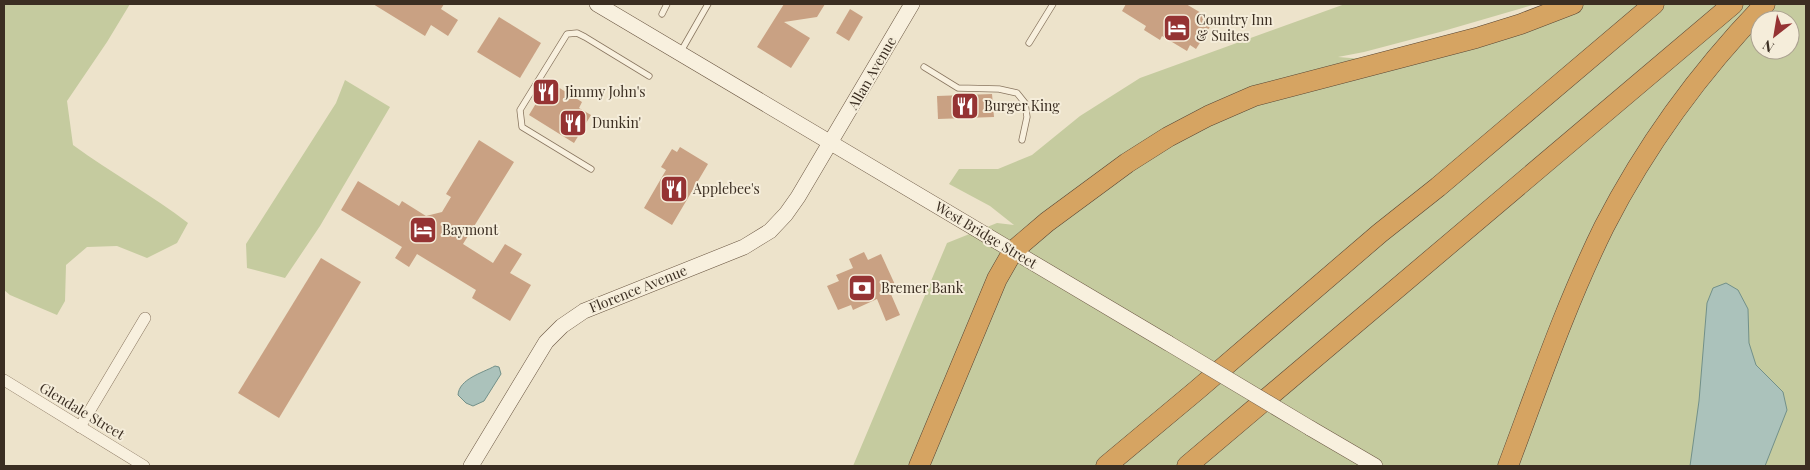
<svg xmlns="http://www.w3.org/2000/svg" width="1810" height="470" viewBox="0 0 1810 470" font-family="'Playfair Display',serif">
  <rect width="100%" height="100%" fill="#ede3cb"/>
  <!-- green -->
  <g fill="#c5cb9f" fill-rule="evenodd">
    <path d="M4,4H130L107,42L67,101L73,145C111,173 152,195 188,223L177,243L147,258L117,246L87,247L66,265L65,301L57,315L10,295L4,290Z"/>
    <path d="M1345,4H1536L1440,32L1364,52L1338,57L1388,61L1573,4H1806V466H853L947,243L997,223L1014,225L990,206L949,184L959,169H998L1032,155L1080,116L1140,78ZM1760,20H1790V50H1760Z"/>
    <polygon points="345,80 390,107 320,226 285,278 247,268 246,244 336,103"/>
  </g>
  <!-- water -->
  <g fill="#abc2bb" stroke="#729089">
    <polygon points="1726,283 1738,290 1748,309 1749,343 1756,365 1783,392 1787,410 1765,466 1690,466 1699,401 1707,303 1713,288"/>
    <path d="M495,366L499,367L501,374L484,401L473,406L466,403L458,395C459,379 482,373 495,366Z"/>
  </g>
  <!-- building -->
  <g fill="#c9a183">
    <polygon points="373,4 444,4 441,9 458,20 448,36 431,25 425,36"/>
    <polygon points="784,4 825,4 817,17 784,22 810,38 791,68 757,47"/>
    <polygon points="1126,4 1186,4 1208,17 1205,21 1211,25 1196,49 1190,45 1187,51 1162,36 1160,40 1144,30 1146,26 1122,11"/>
    <polygon points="850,9 863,17 849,41 836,33"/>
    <polygon points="499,17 541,43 520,78 477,52"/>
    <polygon points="545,79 582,102 579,108 591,115 574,143 529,115 538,100 533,97"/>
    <polygon points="992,94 994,117 938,119 937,96"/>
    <polygon points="479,140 514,162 463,244 493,263 505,244 522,254 510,273 531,285 510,321 472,298 476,290 417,254 409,267 395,258 402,247 341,210 358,181 399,206 402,201 426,216 442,212 451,197 446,194"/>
    <polygon points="680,147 708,164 672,225 644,208 666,170 661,167 672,149 677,152"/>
    <polygon points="864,252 868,260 881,254 897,289 890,292 900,315 886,321 877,299 853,310 851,305 838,310 827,286 839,281 836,275 853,268 849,259"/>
    <polygon points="321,258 361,282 279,418 238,393"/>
  </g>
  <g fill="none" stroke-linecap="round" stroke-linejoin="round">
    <!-- lane casing -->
    <g stroke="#897660" stroke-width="7">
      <g id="lane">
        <polyline points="662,14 667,4"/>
        <polyline points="1029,43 1053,4"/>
        <polyline points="680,53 708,4"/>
        <polyline points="924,67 958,88 999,89 1017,93 1025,103 1027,117 1022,140"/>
        <polyline points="591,169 522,127 520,110 567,34 577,33 585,37 649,76"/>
      </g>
    </g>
    <!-- street casing -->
    <g stroke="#897660" stroke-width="12">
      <g id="street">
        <polyline points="4,380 144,466"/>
        <polyline points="80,427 145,318"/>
      </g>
    </g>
    <!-- secondary casing -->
    <g stroke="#6b5743" stroke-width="16">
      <g id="secondary">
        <polyline points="597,4 1168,343"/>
        <polyline points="1310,428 1375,466"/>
        <polyline points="471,466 546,342 562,326 584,311 744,247 770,231 786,214 798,197 912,4"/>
      </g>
    </g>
    <!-- highway casing -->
    <g stroke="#584533" stroke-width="21">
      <g id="highway">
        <polyline points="919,466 997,279 1013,251 1047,222 1127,163 1168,137 1208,116 1254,96 1476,38 1521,24 1573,4"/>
        <polyline points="1106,466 1197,390 1380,233 1438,187 1654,4"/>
        <polyline points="1187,466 1733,4"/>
        <path d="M1508,466C1538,386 1566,304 1604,227C1646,145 1701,70 1765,4"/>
      </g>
    </g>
    <!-- lane -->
    <use href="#lane" stroke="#f8f0de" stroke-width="5.5"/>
    <!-- street -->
    <use href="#street" stroke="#f8f0de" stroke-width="11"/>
    <!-- secondary -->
    <use href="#secondary" stroke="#f8f0de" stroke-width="15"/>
    <!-- highway -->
    <use href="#highway" stroke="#d6a462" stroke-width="20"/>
    <!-- secondary-bridge casing -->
    <g stroke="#6b5743" stroke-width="16" stroke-linecap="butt">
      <polyline id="secondary-bridge" points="1168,343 1310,428"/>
    </g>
    <!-- secondary-bridge -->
    <use href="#secondary-bridge" stroke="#f8f0de" stroke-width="15"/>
  </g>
  <!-- icons -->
  <defs>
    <g id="hotel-square" transform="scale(1.4375)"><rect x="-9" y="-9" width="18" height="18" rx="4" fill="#953333" stroke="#f5edda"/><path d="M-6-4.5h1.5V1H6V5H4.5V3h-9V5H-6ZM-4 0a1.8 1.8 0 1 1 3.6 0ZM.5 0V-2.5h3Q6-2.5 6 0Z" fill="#fff"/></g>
    <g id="restaurant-square" transform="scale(1.4375)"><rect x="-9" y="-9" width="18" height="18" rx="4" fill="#953333" stroke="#f5edda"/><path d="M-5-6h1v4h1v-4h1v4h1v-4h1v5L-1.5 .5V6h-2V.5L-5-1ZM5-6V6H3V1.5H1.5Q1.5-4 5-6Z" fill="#fff"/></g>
    <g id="bank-square" transform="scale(1.4375)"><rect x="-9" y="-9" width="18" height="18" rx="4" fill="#953333" stroke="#f5edda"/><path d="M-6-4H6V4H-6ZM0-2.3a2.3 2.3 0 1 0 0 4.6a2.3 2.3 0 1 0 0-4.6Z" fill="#fff"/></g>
  </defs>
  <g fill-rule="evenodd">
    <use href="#hotel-square" x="1177" y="28"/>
    <use href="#restaurant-square" x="546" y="92"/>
    <use href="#restaurant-square" x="965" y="106"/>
    <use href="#restaurant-square" x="573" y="123"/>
    <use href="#restaurant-square" x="674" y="189"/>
    <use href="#hotel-square" x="423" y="230"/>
    <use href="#bank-square" x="862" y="288"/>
  </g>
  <g text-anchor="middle" stroke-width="4" stroke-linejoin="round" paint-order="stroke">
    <!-- poi labels -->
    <g font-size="14" fill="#3b2e22" stroke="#f5edda" text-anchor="start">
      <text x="1196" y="25">Country Inn<tspan x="1196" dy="16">&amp; Suites</tspan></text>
      <text x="565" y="97">Jimmy John's</text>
      <text x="984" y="111">Burger King</text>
      <text x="592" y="128">Dunkin'</text>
      <text x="693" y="194">Applebee's</text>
      <text x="442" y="235">Baymont</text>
      <text x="881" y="293">Bremer Bank</text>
    </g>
    <!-- street labels -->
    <g font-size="14" fill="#3b2e22" stroke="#f5edda">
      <text transform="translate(872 73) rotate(-60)" y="5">Allan Avenue</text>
      <text transform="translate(986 235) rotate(31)" y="5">West Bridge Street</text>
      <text transform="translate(638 289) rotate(-22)" y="5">Florence Avenue</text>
      <text transform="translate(82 411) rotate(31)" y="5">Glendale Street</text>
    </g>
  </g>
  <!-- border -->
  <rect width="1810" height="470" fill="none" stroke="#3b2e22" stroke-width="10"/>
  <!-- north arrow -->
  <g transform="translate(1775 35) rotate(211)"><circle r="24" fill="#f5edda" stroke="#aba190"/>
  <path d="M0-4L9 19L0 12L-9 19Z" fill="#953333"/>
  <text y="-8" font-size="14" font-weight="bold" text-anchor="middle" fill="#3b2e22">N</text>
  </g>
</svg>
